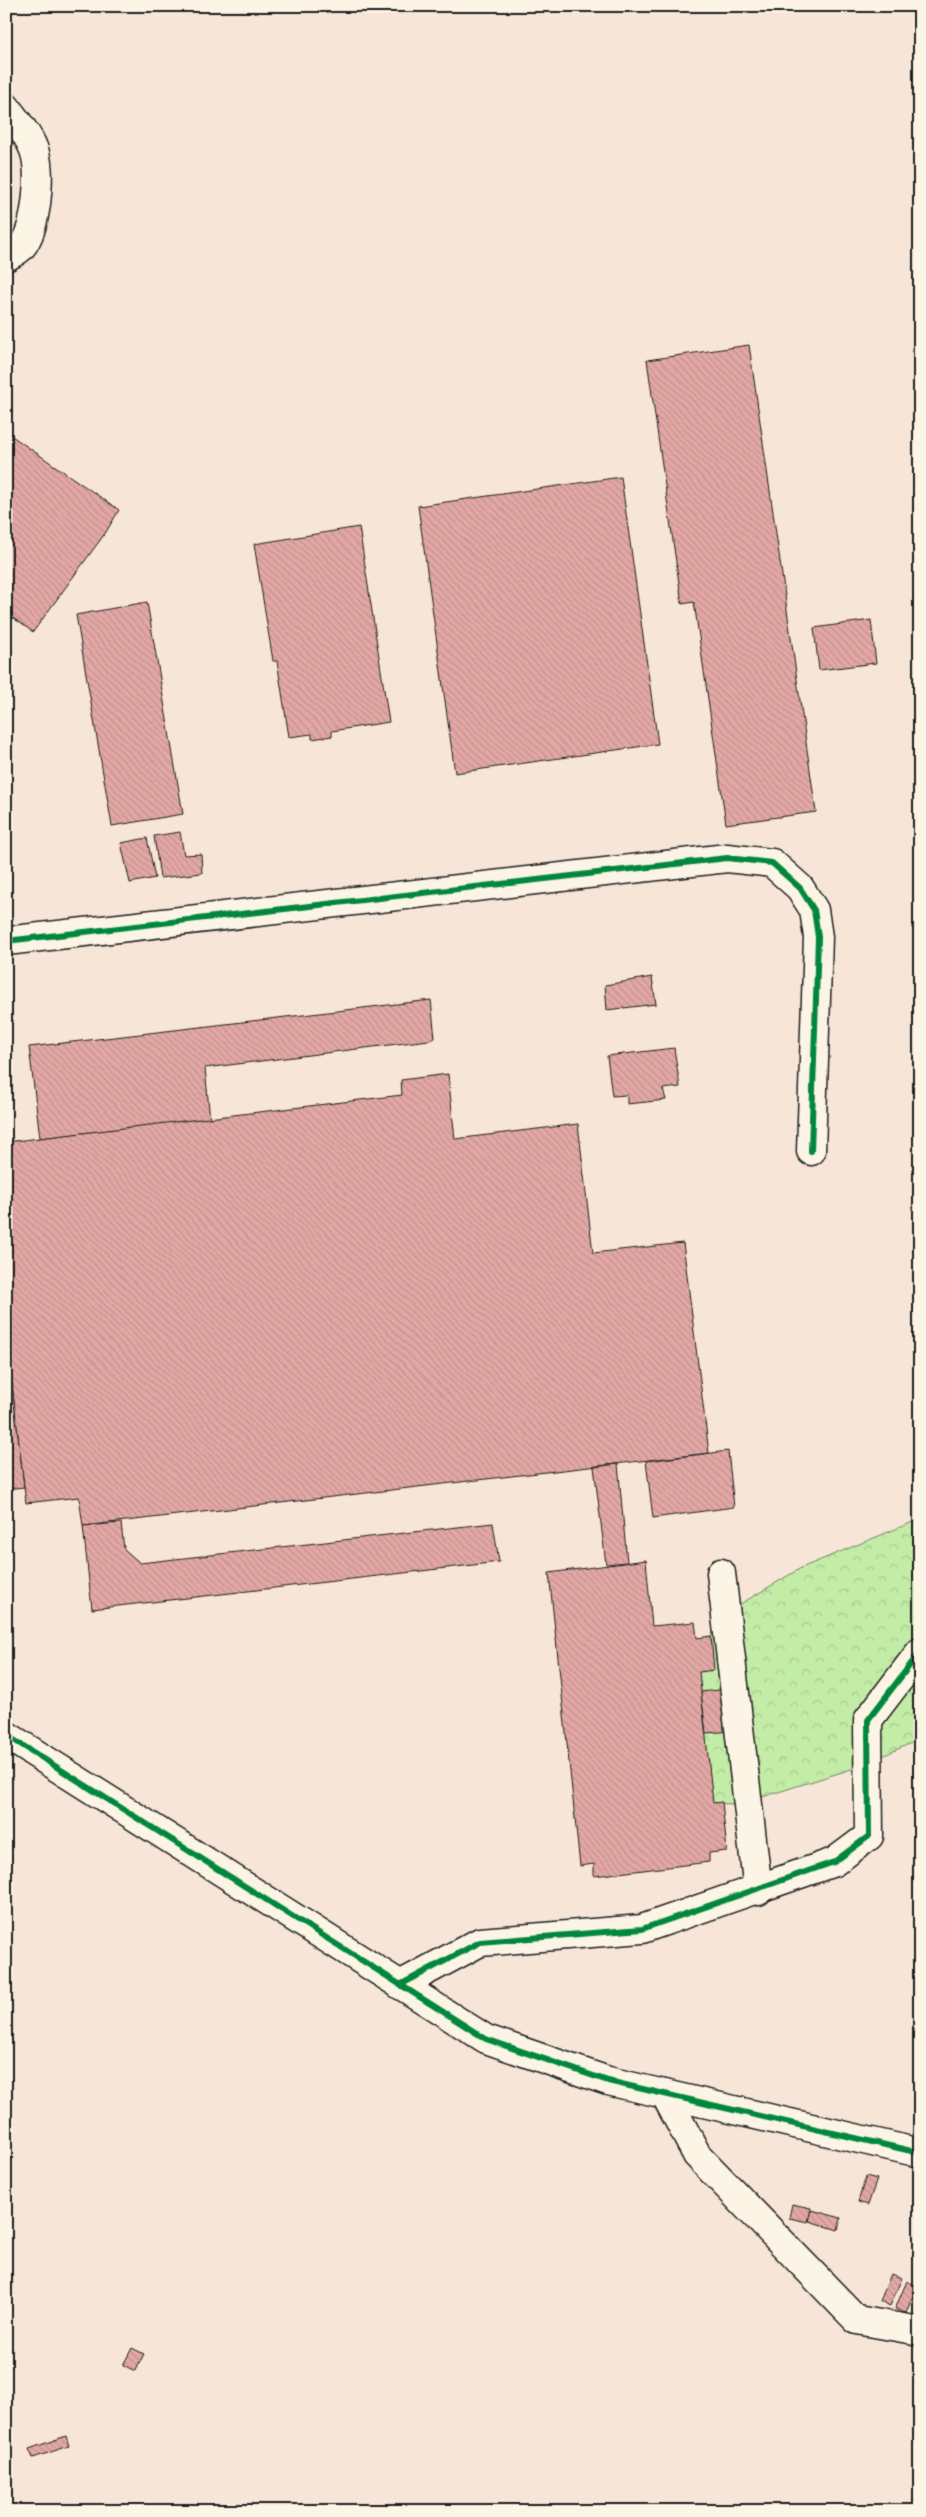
<svg xmlns="http://www.w3.org/2000/svg" width="926" height="2517" viewBox="0 0 926 2517" font-family="Mali,sans-serif">
  <defs>
    <pattern id="forest-crowns" width="20" height="18" patternUnits="userSpaceOnUse" patternTransform="scale(1.25)"><rect width="20" height="18" fill="#c3eca7"/><path d="M2 6a3 3 0 1 1 6 0M12 15a3 3 0 1 1 6 0" fill="none" stroke="#a7ca8f"/></pattern>
    <pattern id="building-back-hatch" width="6" height="6" patternUnits="userSpaceOnUse" patternTransform="scale(1.25)"><rect width="6" height="6" fill="#e3a8a5"/><path d="M-1 5l2 2M0 0l6 6M5-1l2 2" fill="none" stroke="#c2908d"/></pattern>
  </defs>
  <rect width="100%" height="100%" fill="#f7e6d8"/>
  <filter id="ink" filterUnits="userSpaceOnUse"><feTurbulence type="fractalNoise" baseFrequency=".02" numOctaves="2"/><feDisplacementMap in="SourceGraphic" scale="10" xChannelSelector="R" yChannelSelector="G"/><feConvolveMatrix kernelMatrix="1 2 1 2 8 2 1 2 1" color-interpolation-filters="sRGB"/></filter>
  <g filter="url(#ink)">
    <!-- forest -->
    <polygon fill="url(#forest-crowns)" stroke="#708462" points="920,1519 920,1739 858,1767 740,1804 679,1803 676,1679 732,1609 801,1568"/>
    <!-- building -->
    <g fill="url(#building-back-hatch)" stroke="#1c1c1c">
      <polygon points="749,345 816,812 726,824 694,602 682,604 647,360"/>
      <polygon points="6,432 119,510 106,532 33,632 6,613"/>
      <polygon points="621,477 658,744 455,773 418,506"/>
      <polygon points="359,527 389,722 332,731 332,736 312,739 312,734 289,737 277,661 273,661 254,544"/>
      <polygon points="147,602 183,814 112,826 76,615"/>
      <polygon points="871,620 876,663 819,670 814,628"/>
      <polygon points="180,832 184,855 201,854 202,873 160,878 154,836"/>
      <polygon points="147,838 155,878 130,883 121,843"/>
      <polygon points="652,977 656,1004 607,1010 605,985"/>
      <polygon points="431,1000 435,1038 429,1040 205,1068 210,1119 40,1138 29,1047"/>
      <polygon points="674,1048 680,1087 663,1089 666,1100 627,1104 627,1095 612,1096 607,1056"/>
      <polygon points="448,1074 455,1139 578,1124 593,1253 683,1243 709,1453 83,1526 79,1497 26,1503 6,1334 6,1142 402,1095 401,1080"/>
      <polygon points="6,1334 24,1487 6,1489"/>
      <polygon points="728,1451 734,1507 653,1518 646,1461"/>
      <polygon points="618,1464 627,1562 606,1564 594,1467"/>
      <polygon points="121,1523 124,1549 140,1563 493,1523 499,1562 92,1609 83,1526"/>
      <polygon points="646,1560 652,1626 695,1622 697,1638 711,1636 714,1670 699,1672 713,1803 722,1802 727,1851 709,1853 709,1862 594,1876 594,1864 580,1866 549,1573"/>
      <polygon points="744,1687 748,1730 706,1733 701,1692"/>
      <polygon points="866,2176 877,2179 868,2205 858,2202"/>
      <polygon points="792,2204 811,2208 808,2222 789,2218"/>
      <polygon points="812,2210 841,2218 838,2230 809,2221"/>
      <polygon points="891,2274 902,2278 890,2306 880,2301"/>
      <polygon points="907,2281 917,2286 906,2313 895,2309"/>
      <polygon points="132,2348 144,2354 135,2371 123,2365"/>
      <polygon points="66,2436 69,2446 33,2458 29,2449"/>
    </g>
    <g fill="none" stroke-linecap="round" stroke-linejoin="round">
      <!-- minor casing -->
      <g stroke="#1c1c1c" stroke-width="31">
        <g id="minor">
          <path d="M6,107C16,121 30,136 35,153C41,174 37,228 22,246C19,251 11,254 6,257"/>
          <polyline points="6,941 727,858 772,863 800,888 814,910 818,937 811,1151"/>
          <polyline points="721,1573 758,1891"/>
          <polyline points="6,1735 486,2039 608,2081 920,2153"/>
          <polyline points="400,1985 480,1942 642,1929 834,1862 869,1836 868,1720 920,1652"/>
          <polyline points="665,2094 697,2155 857,2320 920,2331"/>
        </g>
      </g>
      <!-- minor -->
      <use href="#minor" stroke="#fcf5e5" stroke-width="28"/>
      <!-- cycleway casing -->
      <g stroke="#fcf5e5" stroke-width="9">
        <g id="cycleway">
          <polyline points="6,941 727,858 772,863 800,888 814,910 818,937 811,1151"/>
          <polyline points="6,1735 486,2039 608,2081 920,2153"/>
          <polyline points="400,1985 480,1942 642,1929 834,1862 869,1836 868,1720 920,1652"/>
        </g>
      </g>
      <!-- cycleway -->
      <use href="#cycleway" stroke="#00873e" stroke-width="6"/>
    </g>
  </g>
  <!-- margin -->
  <rect width="926" height="2517" fill="none" stroke="#fcf5e5" stroke-width="25"/>
  <rect x="12" y="12" width="901" height="2492" fill="none" stroke="#1c1c1c" stroke-width="2" filter="url(#ink)"/>
</svg>
